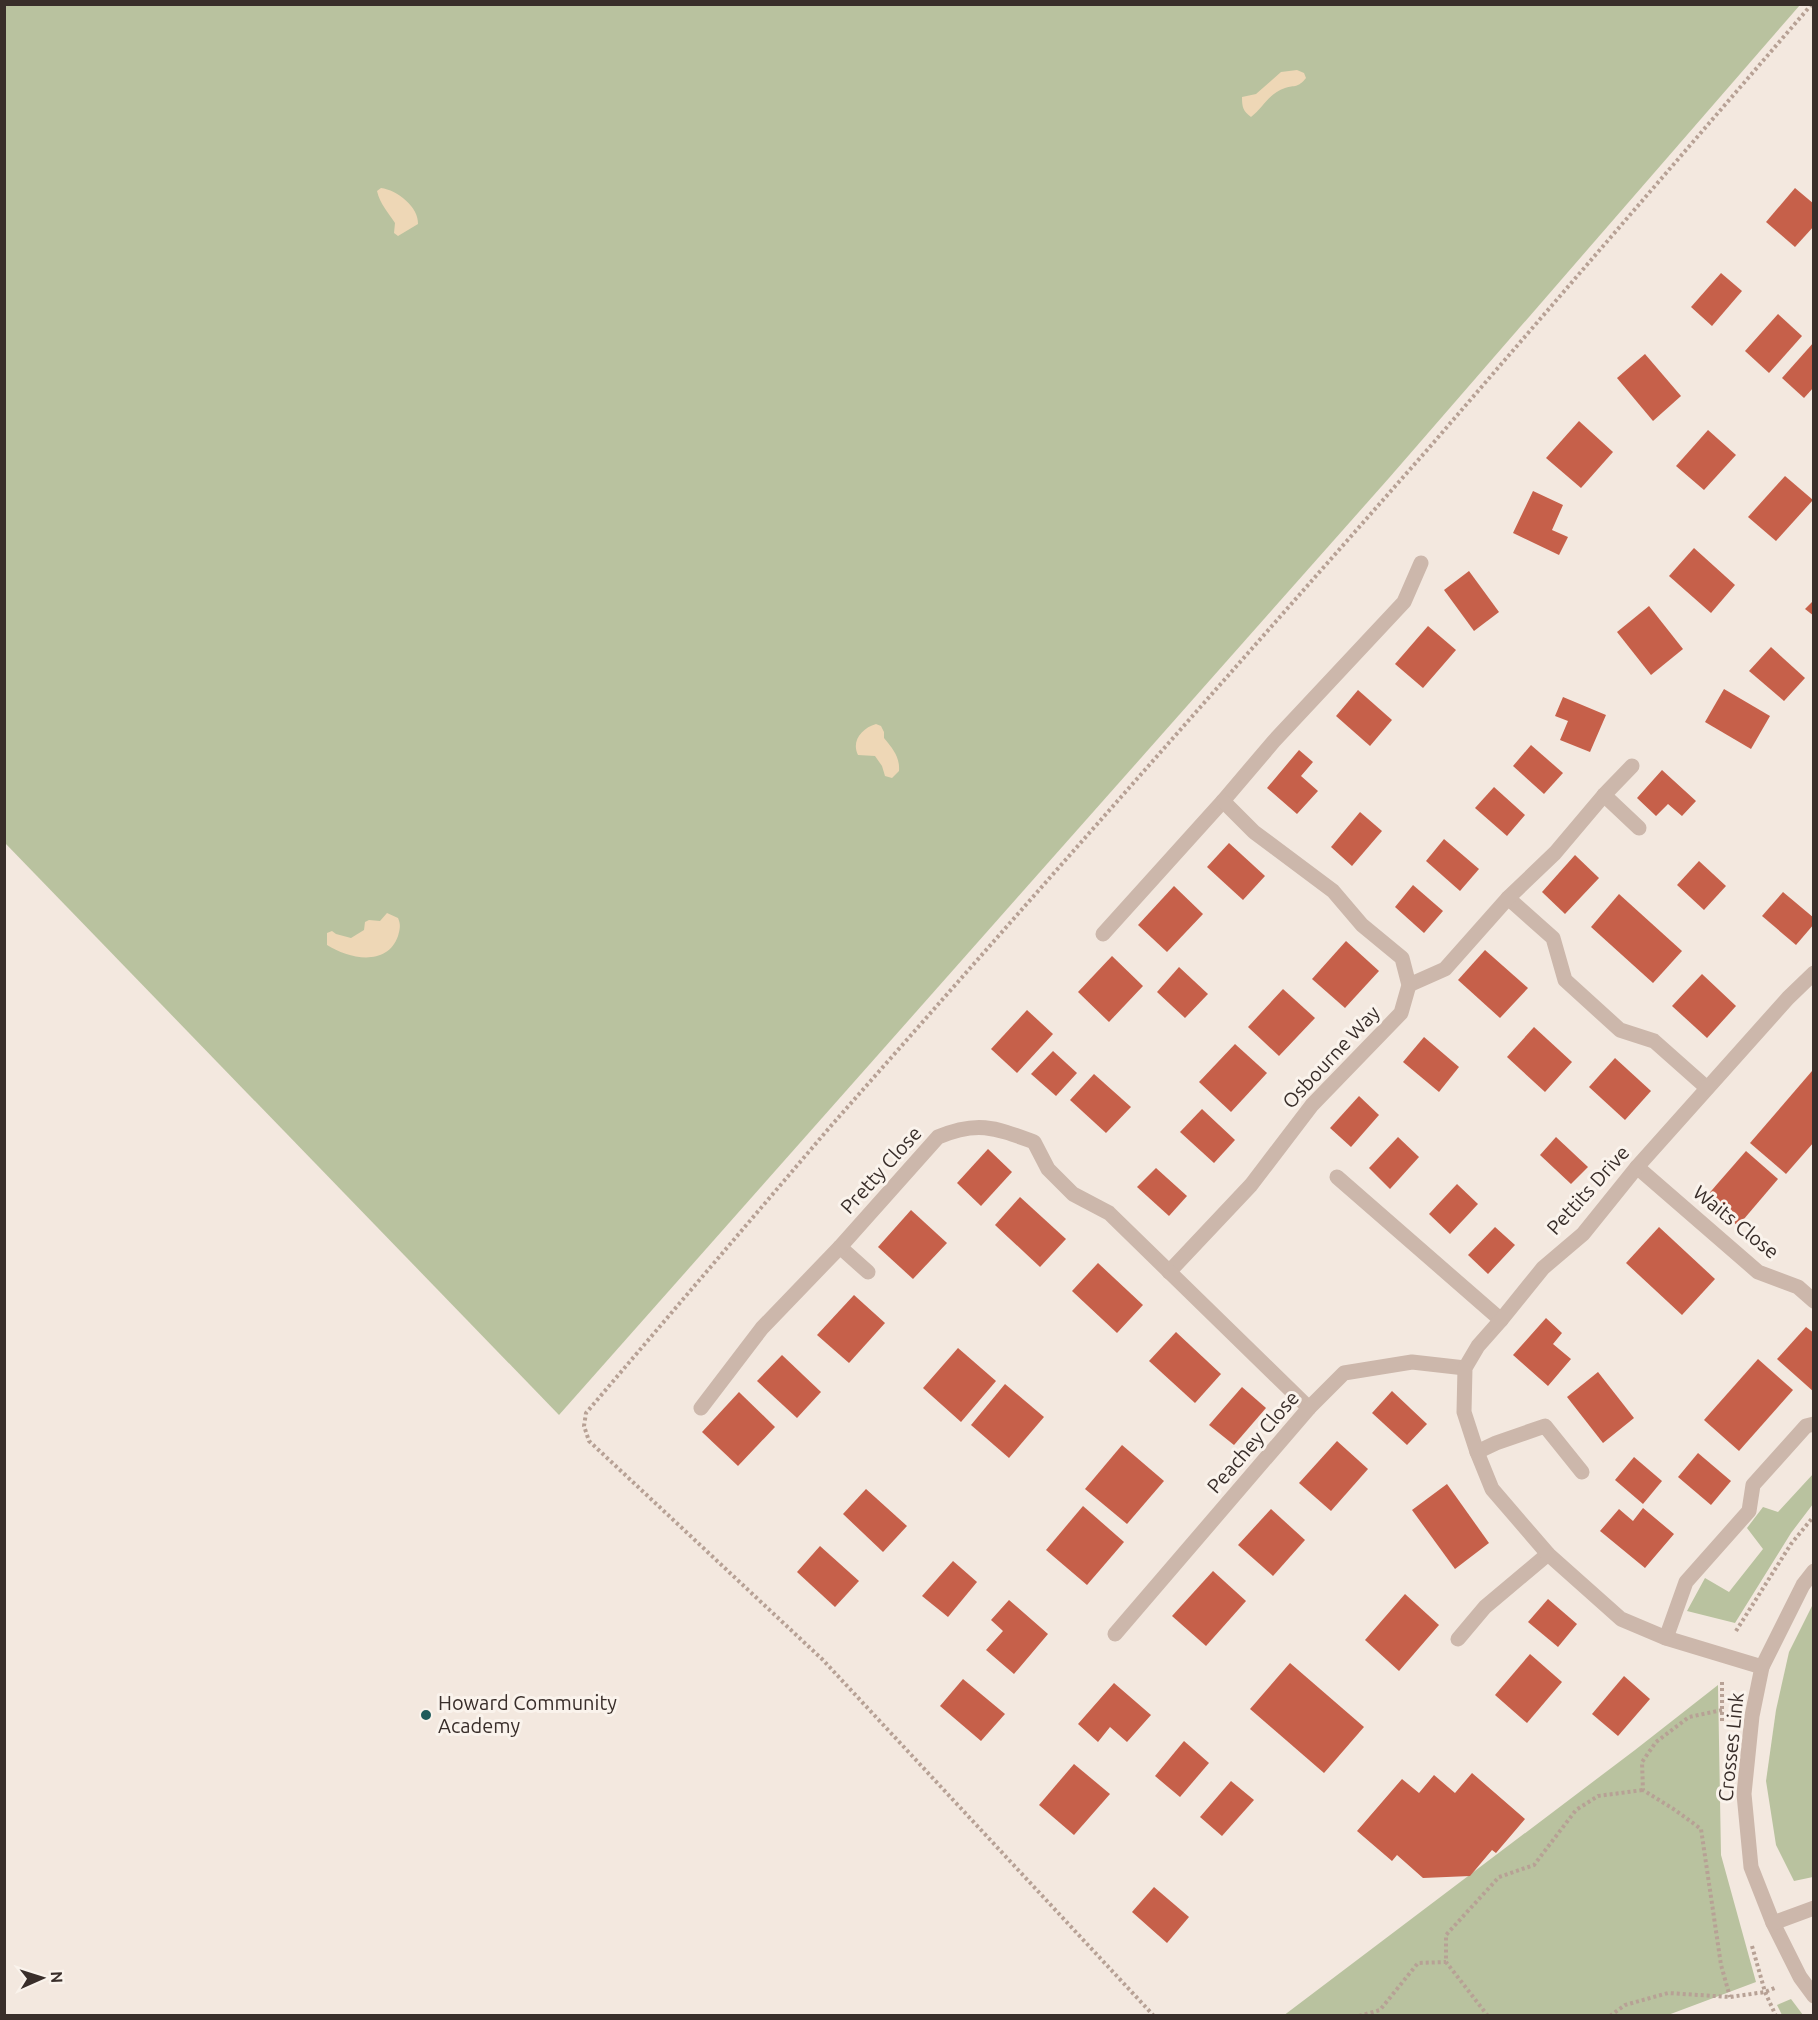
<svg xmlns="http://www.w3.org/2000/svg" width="1818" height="2020" viewBox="0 0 1818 2020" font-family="Ubuntu,sans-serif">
  <rect width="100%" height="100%" fill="#f3e8df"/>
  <!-- green -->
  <g fill="#b9c29f">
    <polygon points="5,5 1800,5 1389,478 559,1415 5,843"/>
    <polygon points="1813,1474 1813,1504 1791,1533 1735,1623 1687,1611 1705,1578 1729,1592 1763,1549 1747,1528 1763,1507 1778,1512"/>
    <polygon points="1813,1604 1813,1877 1794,1881 1776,1845 1766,1781 1776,1710 1789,1652"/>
    <polygon points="1718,1685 1721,1855 1756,1982 1668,2015 1283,2016 1635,1750"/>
    <polygon points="1791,1999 1803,2015 1782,2015 1777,2005"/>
  </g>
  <!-- sand -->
  <g fill="#eed7b6">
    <path d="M1297,70L1304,73L1306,78C1298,88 1295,85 1285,88C1269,93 1263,108 1251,117C1243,111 1242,107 1242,97L1256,94L1281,72Z"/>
    <path d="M381,188C397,190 419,207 418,224L398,236L394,233L395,223C388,212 380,204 377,191Z"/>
    <path d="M876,724L881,726L884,732V738C893,749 900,757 899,771L892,778L885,776L882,766L875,756L858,755C851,741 862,728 876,724Z"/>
    <path d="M387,913L398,918C401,925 400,929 398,936C387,967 349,959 327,945V933L332,931L336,934L351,938L364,930L365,922L369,920L380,921Z"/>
  </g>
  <!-- building -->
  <g fill="#c6604a">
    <polygon points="1795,188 1814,204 1814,226 1795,247 1766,222"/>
    <polygon points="1721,273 1742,291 1712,326 1691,307"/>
    <polygon points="1778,314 1802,336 1769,373 1745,351"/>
    <polygon points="1814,342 1814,387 1804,398 1782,378"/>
    <polygon points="1645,354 1681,396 1653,421 1617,378"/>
    <polygon points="1579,421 1613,452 1581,488 1546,458"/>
    <polygon points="1708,430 1736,455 1704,490 1676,466"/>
    <polygon points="1785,476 1813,500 1776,541 1748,517"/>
    <polygon points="1533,491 1563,505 1552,530 1568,537 1559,555 1513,533"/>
    <polygon points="1694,548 1735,585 1711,613 1669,576"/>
    <polygon points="1469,571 1499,612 1474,631 1444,590"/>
    <polygon points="1814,600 1814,616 1805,609"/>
    <polygon points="1649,606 1683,649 1651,675 1617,632"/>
    <polygon points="1428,626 1456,650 1423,688 1395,664"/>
    <polygon points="1771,647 1805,678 1784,701 1749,671"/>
    <polygon points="1724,689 1770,716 1751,749 1705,722"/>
    <polygon points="1358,690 1392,720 1370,746 1336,716"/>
    <polygon points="1563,697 1606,715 1590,752 1560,740 1568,721 1555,716"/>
    <polygon points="1531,745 1563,773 1544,794 1513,766"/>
    <polygon points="1299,750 1313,762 1301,776 1318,791 1297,814 1267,788"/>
    <polygon points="1662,770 1696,801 1682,816 1668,804 1656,816 1637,798"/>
    <polygon points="1494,787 1525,815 1507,836 1475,808"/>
    <polygon points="1360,812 1382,831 1352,866 1331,847"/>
    <polygon points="1444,839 1479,869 1460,891 1426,861"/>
    <polygon points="1229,843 1265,876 1243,900 1207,867"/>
    <polygon points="1575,855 1599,878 1565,914 1542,892"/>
    <polygon points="1699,861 1726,886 1704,910 1677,885"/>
    <polygon points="1413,885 1443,911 1424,933 1395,907"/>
    <polygon points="1174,886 1203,914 1167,952 1138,925"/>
    <polygon points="1783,892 1814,918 1814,924 1796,945 1762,916"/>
    <polygon points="1619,894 1682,951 1653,983 1591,927"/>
    <polygon points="1346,941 1379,971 1345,1008 1312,979"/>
    <polygon points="1485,950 1528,988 1500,1018 1458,980"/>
    <polygon points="1112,956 1143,986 1109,1022 1078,992"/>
    <polygon points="1179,967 1208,994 1185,1018 1157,992"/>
    <polygon points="1702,974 1736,1006 1707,1038 1672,1006"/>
    <polygon points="1283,989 1315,1018 1279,1056 1248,1027"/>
    <polygon points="1027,1010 1053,1034 1017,1073 991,1049"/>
    <polygon points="1534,1027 1572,1062 1545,1092 1507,1057"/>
    <polygon points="1424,1037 1459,1067 1439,1092 1403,1062"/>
    <polygon points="1235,1044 1267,1073 1231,1112 1199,1082"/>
    <polygon points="1053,1051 1077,1073 1056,1096 1031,1074"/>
    <polygon points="1615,1058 1651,1091 1625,1120 1589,1087"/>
    <polygon points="1812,1071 1814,1073 1814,1142 1786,1174 1750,1143"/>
    <polygon points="1094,1074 1131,1107 1106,1133 1070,1100"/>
    <polygon points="1359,1096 1379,1115 1351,1147 1330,1128"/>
    <polygon points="1202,1109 1235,1140 1214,1163 1180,1132"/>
    <polygon points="1398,1137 1419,1157 1390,1189 1369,1168"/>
    <polygon points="1556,1137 1588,1167 1571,1184 1540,1155"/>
    <polygon points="988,1149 1012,1172 981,1206 957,1183"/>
    <polygon points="1746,1151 1778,1179 1738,1226 1705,1198"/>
    <polygon points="1156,1168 1187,1196 1169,1216 1137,1187"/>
    <polygon points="1457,1184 1478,1204 1450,1234 1429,1214"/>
    <polygon points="1020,1197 1066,1239 1040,1267 995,1225"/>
    <polygon points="911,1210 947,1243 913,1279 878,1247"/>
    <polygon points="1495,1227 1515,1245 1488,1274 1468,1255"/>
    <polygon points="1659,1227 1715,1279 1682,1315 1626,1263"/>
    <polygon points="1098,1263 1143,1305 1117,1333 1072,1291"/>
    <polygon points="854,1295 885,1323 849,1363 817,1335"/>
    <polygon points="1546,1318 1562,1333 1553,1344 1571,1359 1548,1386 1513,1355"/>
    <polygon points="1806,1327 1814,1333 1814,1392 1777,1359"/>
    <polygon points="1176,1332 1221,1374 1195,1403 1149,1361"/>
    <polygon points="958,1348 996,1381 961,1422 923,1388"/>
    <polygon points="782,1355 821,1392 797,1418 757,1381"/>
    <polygon points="1758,1359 1793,1390 1739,1451 1704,1420"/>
    <polygon points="1598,1372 1634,1418 1603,1443 1567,1397"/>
    <polygon points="1005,1384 1044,1417 1009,1458 971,1425"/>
    <polygon points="1242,1387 1266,1408 1234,1445 1209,1425"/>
    <polygon points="1392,1391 1427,1424 1407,1445 1372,1413"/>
    <polygon points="739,1392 775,1427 738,1466 702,1432"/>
    <polygon points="1337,1441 1368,1469 1331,1511 1299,1483"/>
    <polygon points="1122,1445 1164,1481 1127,1524 1085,1489"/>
    <polygon points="1698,1453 1731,1481 1711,1505 1678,1477"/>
    <polygon points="1634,1457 1662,1481 1643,1504 1615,1480"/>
    <polygon points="1447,1484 1489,1543 1455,1569 1412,1510"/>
    <polygon points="866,1489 907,1526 883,1552 843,1514"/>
    <polygon points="1083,1506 1124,1542 1087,1585 1046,1550"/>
    <polygon points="1643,1508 1674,1534 1645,1568 1600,1531 1619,1509 1633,1521"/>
    <polygon points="1271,1509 1305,1540 1273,1576 1238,1545"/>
    <polygon points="820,1546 859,1581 835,1607 797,1572"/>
    <polygon points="953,1561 977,1582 948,1617 922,1596"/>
    <polygon points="1213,1571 1246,1601 1206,1646 1172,1616"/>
    <polygon points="1405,1594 1439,1625 1399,1671 1365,1640"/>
    <polygon points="1548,1599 1577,1624 1558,1647 1528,1622"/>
    <polygon points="1009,1600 1048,1634 1014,1674 986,1650 1003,1631 991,1620"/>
    <polygon points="1530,1654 1562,1682 1527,1723 1495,1695"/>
    <polygon points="1290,1663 1364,1727 1324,1773 1250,1709"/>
    <polygon points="1624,1676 1650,1699 1618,1736 1592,1714"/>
    <polygon points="963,1679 1005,1714 981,1741 940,1706"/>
    <polygon points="1114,1683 1151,1715 1127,1742 1110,1727 1098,1742 1078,1724"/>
    <polygon points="1184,1741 1209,1763 1180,1797 1155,1776"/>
    <polygon points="1074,1764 1110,1794 1074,1835 1039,1805"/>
    <polygon points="1472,1773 1525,1819 1496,1853 1492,1850 1470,1876 1423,1878 1397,1855 1392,1861 1357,1831 1402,1779 1419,1793 1434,1775 1455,1793"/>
    <polygon points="1231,1781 1254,1800 1222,1836 1200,1817"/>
    <polygon points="1154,1887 1189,1917 1167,1943 1132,1912"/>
  </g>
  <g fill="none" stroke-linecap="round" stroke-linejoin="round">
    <!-- path -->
    <g stroke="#b7a195" stroke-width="4" stroke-dasharray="3 3" stroke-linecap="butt">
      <polyline points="1736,1631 1791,1544 1814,1516"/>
      <polyline points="1722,1682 1722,1723"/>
      <polyline points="1722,1710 1689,1717 1656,1742 1642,1762 1643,1790 1675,1810 1701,1829 1721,1965 1730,1997"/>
      <polyline points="1752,1946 1765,1992 1776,2016"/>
      <polyline points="1154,2016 823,1660 589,1441 584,1426 586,1413 830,1127 1428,449 1812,4"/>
      <polyline points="1359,2016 1380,2010 1418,1963 1446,1962"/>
      <polyline points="1488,2016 1446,1962 1446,1935 1499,1877 1534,1865 1576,1810 1598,1796 1643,1790"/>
      <polyline points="1610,2016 1625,2005 1668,1993 1730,1997 1765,1992 1777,1987"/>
    </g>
    <!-- service -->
    <polyline stroke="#ccb7ab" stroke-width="15" points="840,1247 868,1272"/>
    <!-- minor -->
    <g stroke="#ccb7ab" stroke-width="15">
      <polyline points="1604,795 1639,828"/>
      <polyline points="1508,898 1553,938 1565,980 1620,1030 1654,1041 1707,1088"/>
      <polyline points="1103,934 1223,801 1274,741 1404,602 1421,563"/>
      <polyline points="1409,985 1445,969 1508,898 1555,853 1604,795 1632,766"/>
      <polyline points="1637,1167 1758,1272 1798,1287 1814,1301"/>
      <polyline points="1337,1177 1501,1320"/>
      <polyline points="1169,1272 1251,1185 1312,1105 1401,1013 1409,985 1402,958 1362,925 1333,891 1254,832 1223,801"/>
      <path d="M701,1408L762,1328L840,1247L938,1137C978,1120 996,1128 1034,1142L1048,1169L1073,1194L1109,1213L1309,1408"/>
      <polyline points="1477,1452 1496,1443 1545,1426 1582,1472"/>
      <polyline points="1814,1571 1803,1585 1762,1667 1752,1716 1744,1794 1751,1867 1773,1923 1800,1977 1814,1996"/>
      <polyline points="1115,1634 1309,1408 1344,1373 1412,1362 1465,1368"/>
      <polyline points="1666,1638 1686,1582 1749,1511 1753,1485 1806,1426 1814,1424"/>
      <polyline points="1458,1639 1485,1607 1548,1554"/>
      <polyline points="1762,1667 1666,1638 1621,1619 1548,1554 1492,1489 1477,1452 1464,1412 1465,1368 1478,1346 1501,1320 1543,1268 1583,1234 1637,1167 1788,998 1814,973"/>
      <polyline points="1773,1923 1814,1908"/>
    </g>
  </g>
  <!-- markers -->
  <circle fill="#1f5b5b" stroke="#faf3ec" stroke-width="2" cx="426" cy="1715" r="6"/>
  <g text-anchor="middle" stroke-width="6" stroke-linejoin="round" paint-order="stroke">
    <!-- street labels -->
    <g font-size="20" fill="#392e2a" stroke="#faf3ec">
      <text transform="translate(1331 1057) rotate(-47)" y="7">Osbourne Way</text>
      <text transform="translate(881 1170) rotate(-48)" y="7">Pretty Close</text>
      <text transform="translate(1588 1190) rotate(-48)" y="7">Pettits Drive</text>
      <text transform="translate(1736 1222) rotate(39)" y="7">Waits Close</text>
      <text transform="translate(1253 1442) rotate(-49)" y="7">Peachey Close</text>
      <text transform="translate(1731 1747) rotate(-84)" y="7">Crosses Link</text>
    </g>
    <!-- poi labels -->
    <g font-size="20" fill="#392e2a" stroke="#faf3ec" text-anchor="start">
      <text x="438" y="1710">Howard Community<tspan x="438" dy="23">Academy</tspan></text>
    </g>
  </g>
  <!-- border -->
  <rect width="1818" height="2020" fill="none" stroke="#392e2a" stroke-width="12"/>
  <!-- north arrow -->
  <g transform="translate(42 1978) rotate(87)" stroke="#faf3ec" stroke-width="4.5" paint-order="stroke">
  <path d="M0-4.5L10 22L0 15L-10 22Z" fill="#392e2a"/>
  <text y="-9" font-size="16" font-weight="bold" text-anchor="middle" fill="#392e2a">N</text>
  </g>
</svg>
